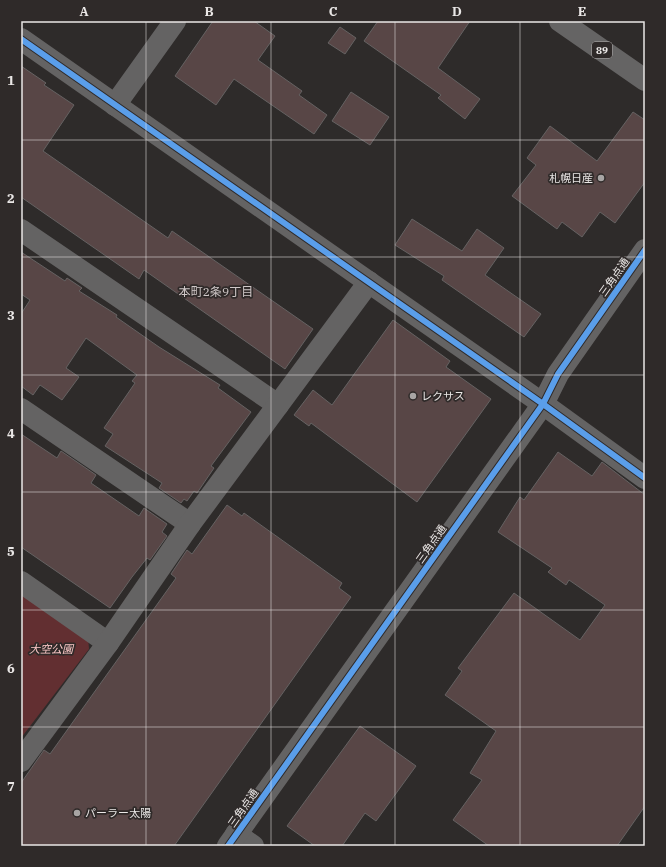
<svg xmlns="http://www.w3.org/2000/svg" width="666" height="867" viewBox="0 0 666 867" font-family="'IBM Plex Serif','Noto Sans JP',serif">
  <rect width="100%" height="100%" fill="#2e2b2a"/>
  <!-- green -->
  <polygon fill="#622f31" points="21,590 88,636 89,649 21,738"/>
  <!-- building -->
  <g fill="#584646" stroke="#656262">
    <polygon points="213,21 254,21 275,36 258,60 302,91 299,95 327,115 314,134 234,79 216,105 175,76"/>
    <polygon points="378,21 470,21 438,68 480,99 465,119 438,98 441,95 364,41"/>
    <polygon points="340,27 356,38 345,54 328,43"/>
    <polygon points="21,66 46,83 44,85 74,105 43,151 168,238 172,231 313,329 285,369 144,270 139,279 21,197"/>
    <polygon points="351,92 389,117 370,145 332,121"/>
    <polygon points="633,112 645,120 645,182 615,223 600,212 582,237 562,222 557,229 512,196 536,165 527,158 550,126 597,161"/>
    <polygon points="412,219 462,251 477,229 504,248 485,275 541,314 524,337 442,280 444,276 395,245"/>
    <polygon points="21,252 65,281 67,278 82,288 79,291 117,315 116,317 159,347 220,385 218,388 251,412 211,466 214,468 197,493 194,491 187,501 184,499 181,503 159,488 162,483 105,446 113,434 104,428 135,383 132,381 137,375 86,338 66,368 79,377 62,400 40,385 33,395 21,386 21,314 30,300 21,294"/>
    <polygon points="393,320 450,361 446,367 491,399 417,502 311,423 309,426 294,415 313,390 332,405"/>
    <polygon points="21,434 57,458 61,451 96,475 91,483 139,516 144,508 167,524 162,532 167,536 150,560 147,558 132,577 110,608 21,547"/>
    <polygon points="558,452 592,476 602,462 645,495 645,806 617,846 489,846 453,820 482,780 470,773 496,731 445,695 462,671 458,668 514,593 580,640 605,605 569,580 566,585 548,572 552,568 498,532 520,497 524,500"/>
    <polygon points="227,505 242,516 244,513 342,583 339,588 351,597 174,846 21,846 21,783 44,750 50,754 176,578 171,574 187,550 192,554"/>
    <polygon points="360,726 416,766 376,821 365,813 342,846 315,846 287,826"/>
  </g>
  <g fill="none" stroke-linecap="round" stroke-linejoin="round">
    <!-- minor -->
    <g stroke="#646363" stroke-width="22">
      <polyline points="21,39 543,404 645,478"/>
      <polyline points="115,105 175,21"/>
      <polyline points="21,230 278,405"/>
      <polyline points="21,409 190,524"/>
      <polyline points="21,582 108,643"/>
      <polyline points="21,761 108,643 190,524 369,282"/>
      <polyline points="236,834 253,846"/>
    </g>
    <!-- tertiary -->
    <polyline stroke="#646363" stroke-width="22" points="228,846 543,404 558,374 645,250"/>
    <!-- primary -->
    <polyline stroke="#656464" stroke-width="22" points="560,21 645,80"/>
    <!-- cycleway casing -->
    <g stroke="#2f2a29" stroke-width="8">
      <g id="cycleway">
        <polyline points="21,39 543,404 645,478"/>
        <polyline points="228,846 543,404 558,374 645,250"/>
      </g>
    </g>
    <!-- cycleway -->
    <use href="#cycleway" stroke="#5a9eea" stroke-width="6"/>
  </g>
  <!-- grid -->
  <path fill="none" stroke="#eae7e6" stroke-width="1" stroke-opacity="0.55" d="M146,21V846M271,21V846M395,21V846M520,21V846M21,140H645M21,257H645M21,375H645M21,492H645M21,610H645M21,727H645"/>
  <!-- markers -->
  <g fill="#a8a5a4" stroke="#2f2a29" stroke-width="1.5">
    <circle cx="601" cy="178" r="4"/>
    <circle cx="413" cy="396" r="4"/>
    <circle cx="77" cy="813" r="4"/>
  </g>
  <g text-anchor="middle" stroke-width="3.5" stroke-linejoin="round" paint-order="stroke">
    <!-- shield labels -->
    <rect fill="#2f2a29" stroke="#b2aead" stroke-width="1" x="592" y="42" width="20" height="16" rx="3"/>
    <g font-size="10" font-weight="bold" fill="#eae7e6">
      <text x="602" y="54">89</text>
    </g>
    <!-- poi labels -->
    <g font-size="11" fill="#eae7e6" stroke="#2f2a29" text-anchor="start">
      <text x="593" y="182" text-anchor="end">札幌日産</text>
      <text x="421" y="400">レクサス</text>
      <text x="85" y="817">パーラー太陽</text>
    </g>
    <!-- street labels -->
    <g font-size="11" fill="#eae7e6" stroke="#2f2a29">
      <text transform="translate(614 277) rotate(-55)" y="4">三角点通</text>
      <text transform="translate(431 544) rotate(-55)" y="4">三角点通</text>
      <text transform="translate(243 808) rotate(-55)" y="4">三角点通</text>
    </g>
    <!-- park labels -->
    <g font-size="11" font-style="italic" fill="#fcc8c7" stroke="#2f2a29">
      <text x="51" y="653">大空公園</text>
    </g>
    <!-- neighbourhood labels -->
    <g font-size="12" fill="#d0c8c8" stroke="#2f2a29">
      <text x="216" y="296">本町2条9丁目</text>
    </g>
  </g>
  <!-- border -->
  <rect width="666" height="867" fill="none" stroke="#2f2a29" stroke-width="44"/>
  <rect x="22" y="22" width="622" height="823" fill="none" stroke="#eae7e6" stroke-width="1.5"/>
  <g font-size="13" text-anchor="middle" font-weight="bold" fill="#eae7e6">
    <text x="84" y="16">A</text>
    <text x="209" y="16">B</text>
    <text x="333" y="16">C</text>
    <text x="457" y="16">D</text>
    <text x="582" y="16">E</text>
    <text x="11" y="85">1</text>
    <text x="11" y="203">2</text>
    <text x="11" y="320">3</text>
    <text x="11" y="438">4</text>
    <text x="11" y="556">5</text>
    <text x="11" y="673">6</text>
    <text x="11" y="791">7</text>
  </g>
</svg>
